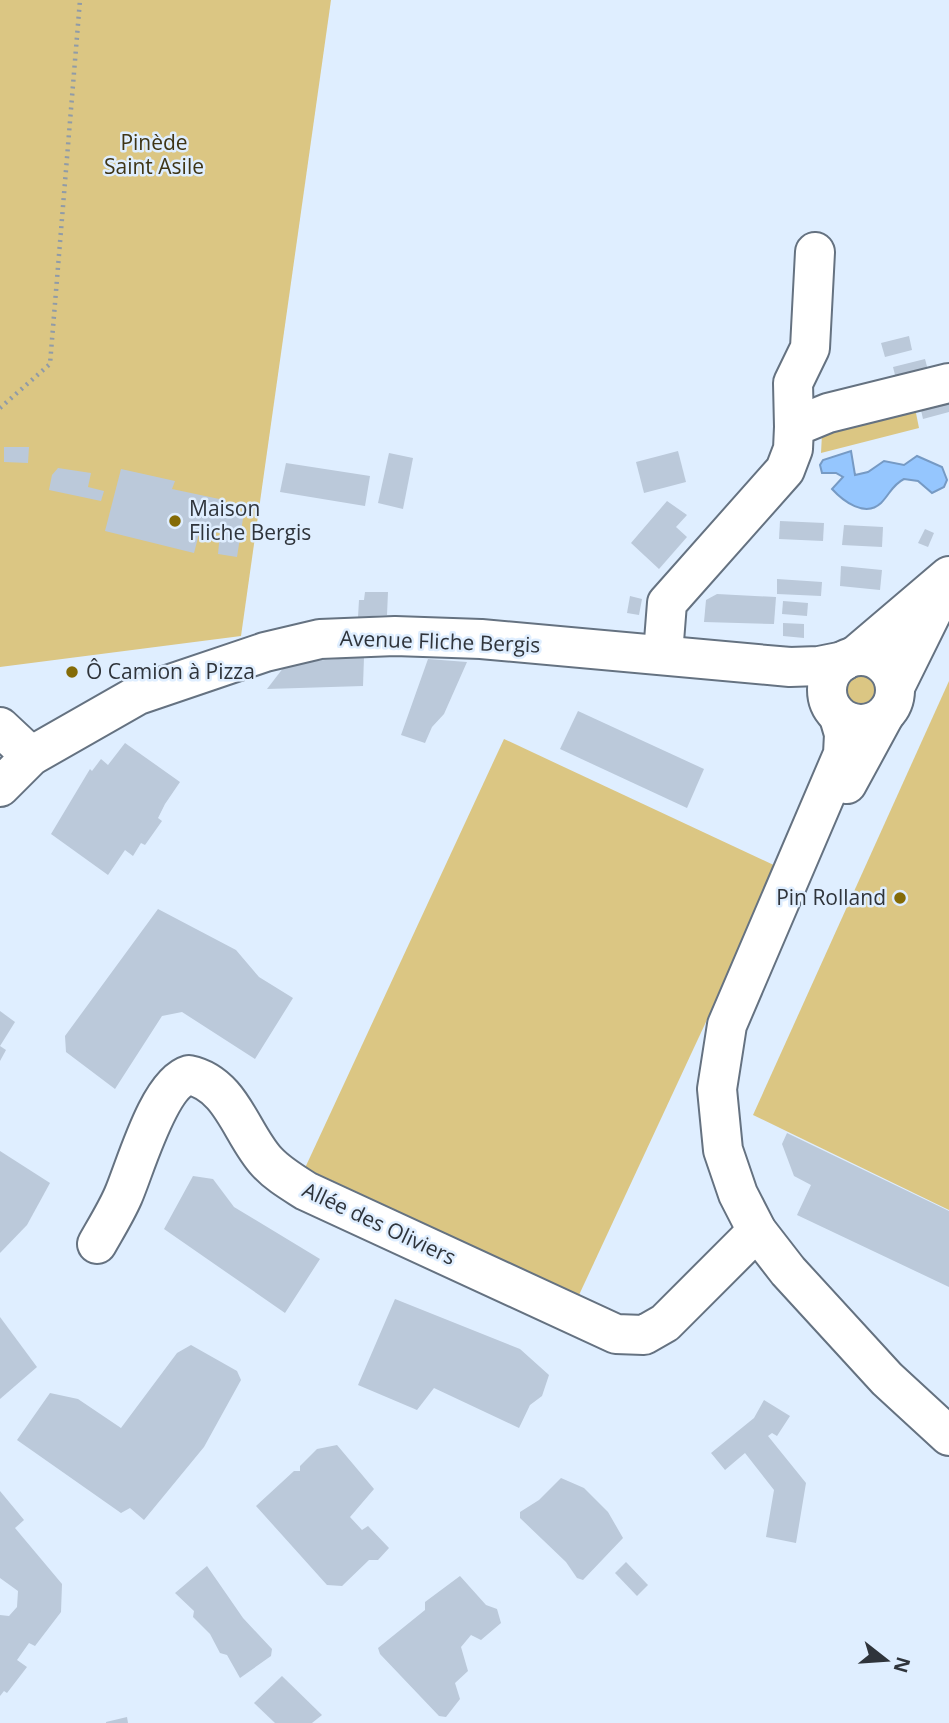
<svg xmlns="http://www.w3.org/2000/svg" width="949" height="1723" viewBox="0 0 949 1723" font-family="'Open Sans',sans-serif">
  <rect width="100%" height="100%" fill="#dfeeff"/>
  <!-- green -->
  <g fill="#dbc683">
    <polygon points="0,0 331,0 241,636 0,667"/>
    <path d="M914,403L919,428L821,453L822,434L847,419C879,431 866,418 886,410C894,406 905,405 914,403Z"/>
    <polygon points="878,660 892,676 865,725 829,702 829,679"/>
    <polygon points="949,681 949,1210 753,1115"/>
    <polygon points="504,739 778,867 579,1295 305,1168"/>
  </g>
  <!-- water -->
  <path fill="#95c6fe" stroke="#769ac4" stroke-width="2" d="M851,451L855,475L868,472L884,461L904,465L917,456L942,467L947,480L944,487L932,493L918,481L904,479C892,485 890,494 881,503C865,518 843,501 832,489L843,477L836,473H822L820,465L823,460Z"/>
  <!-- building -->
  <g fill="#bbc9da">
    <polygon points="909,336 912,350 885,357 881,343"/>
    <polygon points="925,359 929,374 897,383 893,367"/>
    <polygon points="949,399 949,412 923,419 920,406"/>
    <polygon points="4,447 29,447 28,463 4,462"/>
    <polygon points="678,451 686,482 644,493 636,462"/>
    <polygon points="389,453 413,458 403,509 378,503"/>
    <polygon points="286,463 370,476 365,506 280,492"/>
    <polygon points="58,468 91,473 88,487 104,491 101,501 49,490 52,475"/>
    <polygon points="121,469 175,481 172,489 224,500 223,509 244,512 237,557 218,554 220,533 200,530 194,553 105,531"/>
    <polygon points="667,501 687,515 676,527 687,537 659,569 631,543"/>
    <polygon points="780,521 824,523 823,541 779,539"/>
    <polygon points="844,525 883,527 882,547 842,545"/>
    <polygon points="925,529 934,533 928,547 918,543"/>
    <polygon points="841,566 882,570 880,590 840,586"/>
    <polygon points="777,579 822,582 821,596 777,594"/>
    <polygon points="365,592 388,592 387,615 358,617 359,600 364,600"/>
    <polygon points="717,594 776,597 774,624 704,622 706,600"/>
    <polygon points="630,596 642,599 639,615 627,613"/>
    <polygon points="783,601 808,603 807,616 782,614"/>
    <polygon points="783,623 804,624 804,638 783,636"/>
    <polygon points="364,657 363,686 267,689 287,663"/>
    <polygon points="428,659 467,662 444,714 432,727 425,743 401,735"/>
    <polygon points="578,711 704,769 687,808 560,749"/>
    <polygon points="125,743 180,782 165,804 158,818 162,821 145,845 141,843 133,856 125,850 108,875 51,834 90,769 92,771 101,759 108,765"/>
    <polygon points="158,909 236,950 259,977 293,998 255,1059 182,1012 162,1016 115,1089 66,1052 65,1036"/>
    <polygon points="0,1011 15,1022 0,1046"/>
    <polygon points="0,1046 6,1050 0,1061"/>
    <polygon points="787,1133 949,1211 949,1287 797,1215 811,1185 794,1176 782,1144"/>
    <polygon points="0,1151 50,1183 27,1225 0,1253"/>
    <polygon points="193,1176 213,1179 234,1207 320,1259 285,1313 164,1229"/>
    <polygon points="395,1299 520,1349 549,1375 542,1396 530,1405 519,1428 434,1388 417,1410 358,1385"/>
    <polygon points="0,1317 37,1367 0,1399"/>
    <polygon points="191,1345 237,1371 241,1380 204,1447 144,1520 130,1508 121,1513 17,1440 50,1393 78,1399 121,1428 177,1353"/>
    <polygon points="764,1400 790,1416 777,1436 772,1433 768,1436 806,1483 796,1543 766,1537 774,1490 745,1453 725,1470 711,1453 754,1418"/>
    <polygon points="337,1445 374,1489 350,1517 362,1530 368,1526 389,1548 378,1560 369,1560 342,1586 327,1585 256,1506 294,1471 300,1471 300,1466 317,1449"/>
    <polygon points="561,1478 584,1488 608,1512 623,1538 583,1580 577,1578 566,1562 520,1518 520,1512 539,1500"/>
    <polygon points="0,1491 24,1520 15,1528 62,1584 61,1612 35,1646 29,1643 17,1660 27,1667 7,1693 4,1691 0,1696 0,1615 9,1616 17,1607 18,1591 0,1578"/>
    <polygon points="626,1562 648,1585 637,1596 615,1573"/>
    <polygon points="207,1566 243,1618 272,1649 271,1656 240,1678 227,1655 220,1653 210,1634 193,1617 194,1611 175,1593"/>
    <polygon points="460,1576 486,1605 497,1609 501,1623 481,1640 471,1635 461,1647 468,1671 455,1683 460,1699 446,1717 439,1716 380,1654 378,1648 425,1610 425,1602"/>
    <polygon points="282,1676 322,1715 312,1723 275,1723 254,1703"/>
    <polygon points="127,1717 128,1723 106,1723 106,1722"/>
  </g>
  <g fill="none" stroke-linecap="round" stroke-linejoin="round">
    <!-- minor casing -->
    <g stroke="#657281" stroke-width="42">
      <g id="minor">
        <polyline points="794,427 793,383 810,348 815,252"/>
        <polyline points="663,654 667,603 785,470 793,449 794,427 828,413 949,383"/>
        <circle cx="861" cy="690" r="34"/>
        <polyline points="855,656 949,576"/>
        <polyline points="895,687 941,594"/>
        <polyline points="839,717 844,734 843,754 727,1025 717,1089 723,1150 738,1194 757,1231 788,1271 887,1379 949,1436"/>
        <polyline points="0,727 31,756"/>
        <polyline points="847,784 884,716"/>
        <polyline points="0,787 31,756 138,695 265,652 320,639 395,636 481,639 790,667 819,666 844,661"/>
        <path d="M97,1244C106,1228 116,1212 123,1196C135,1169 158,1084 189,1075C232,1084 241,1134 267,1162C278,1174 292,1182 306,1191L616,1334L644,1335L665,1323L757,1231"/>
      </g>
    </g>
    <!-- path -->
    <polyline stroke="#909ba7" stroke-width="4.5" stroke-dasharray="2 5" stroke-linecap="butt" points="0,408 50,364 80,0"/>
    <!-- minor -->
    <use href="#minor" stroke="#fff" stroke-width="38"/>
  </g>
  <!-- markers -->
  <g fill="#846b07" stroke="#dfeeff" stroke-width="2.5">
    <circle cx="175" cy="521" r="7"/>
    <circle cx="72" cy="672" r="7"/>
    <circle cx="900" cy="898" r="7"/>
  </g>
  <g text-anchor="middle" stroke-width="5" stroke-linejoin="round" paint-order="stroke">
    <!-- park labels -->
    <g font-size="21" fill="#3f3515" stroke="#dfeeff">
      <text x="154" y="150">Pinède<tspan x="154" dy="24">Saint Asile</tspan></text>
    </g>
    <!-- poi labels -->
    <g font-size="21" fill="#2f343b" stroke="#dfeeff" text-anchor="start">
      <text x="189" y="516">Maison<tspan x="189" dy="24">Fliche Bergis</tspan></text>
      <text x="86" y="679">Ô Camion à Pizza</text>
      <text x="886" y="905" text-anchor="end">Pin Rolland</text>
    </g>
    <!-- street labels -->
    <g font-size="21" fill="#2f343b" stroke="#dfeeff">
      <text transform="translate(440 642) rotate(2)" y="7">Avenue Fliche Bergis</text>
      <text transform="translate(379 1224) rotate(25)" y="7">Allée des Oliviers</text>
    </g>
  </g>
  <!-- north arrow -->
  <g transform="translate(886 1660) rotate(107)" stroke="#dfeeff" stroke-width="5" paint-order="stroke">
  <path d="M0-5L12 26L0 18L-12 26Z" fill="#2f343b"/>
  <text y="-10" font-size="19" font-weight="bold" text-anchor="middle" fill="#2f343b">N</text>
  </g>
</svg>
